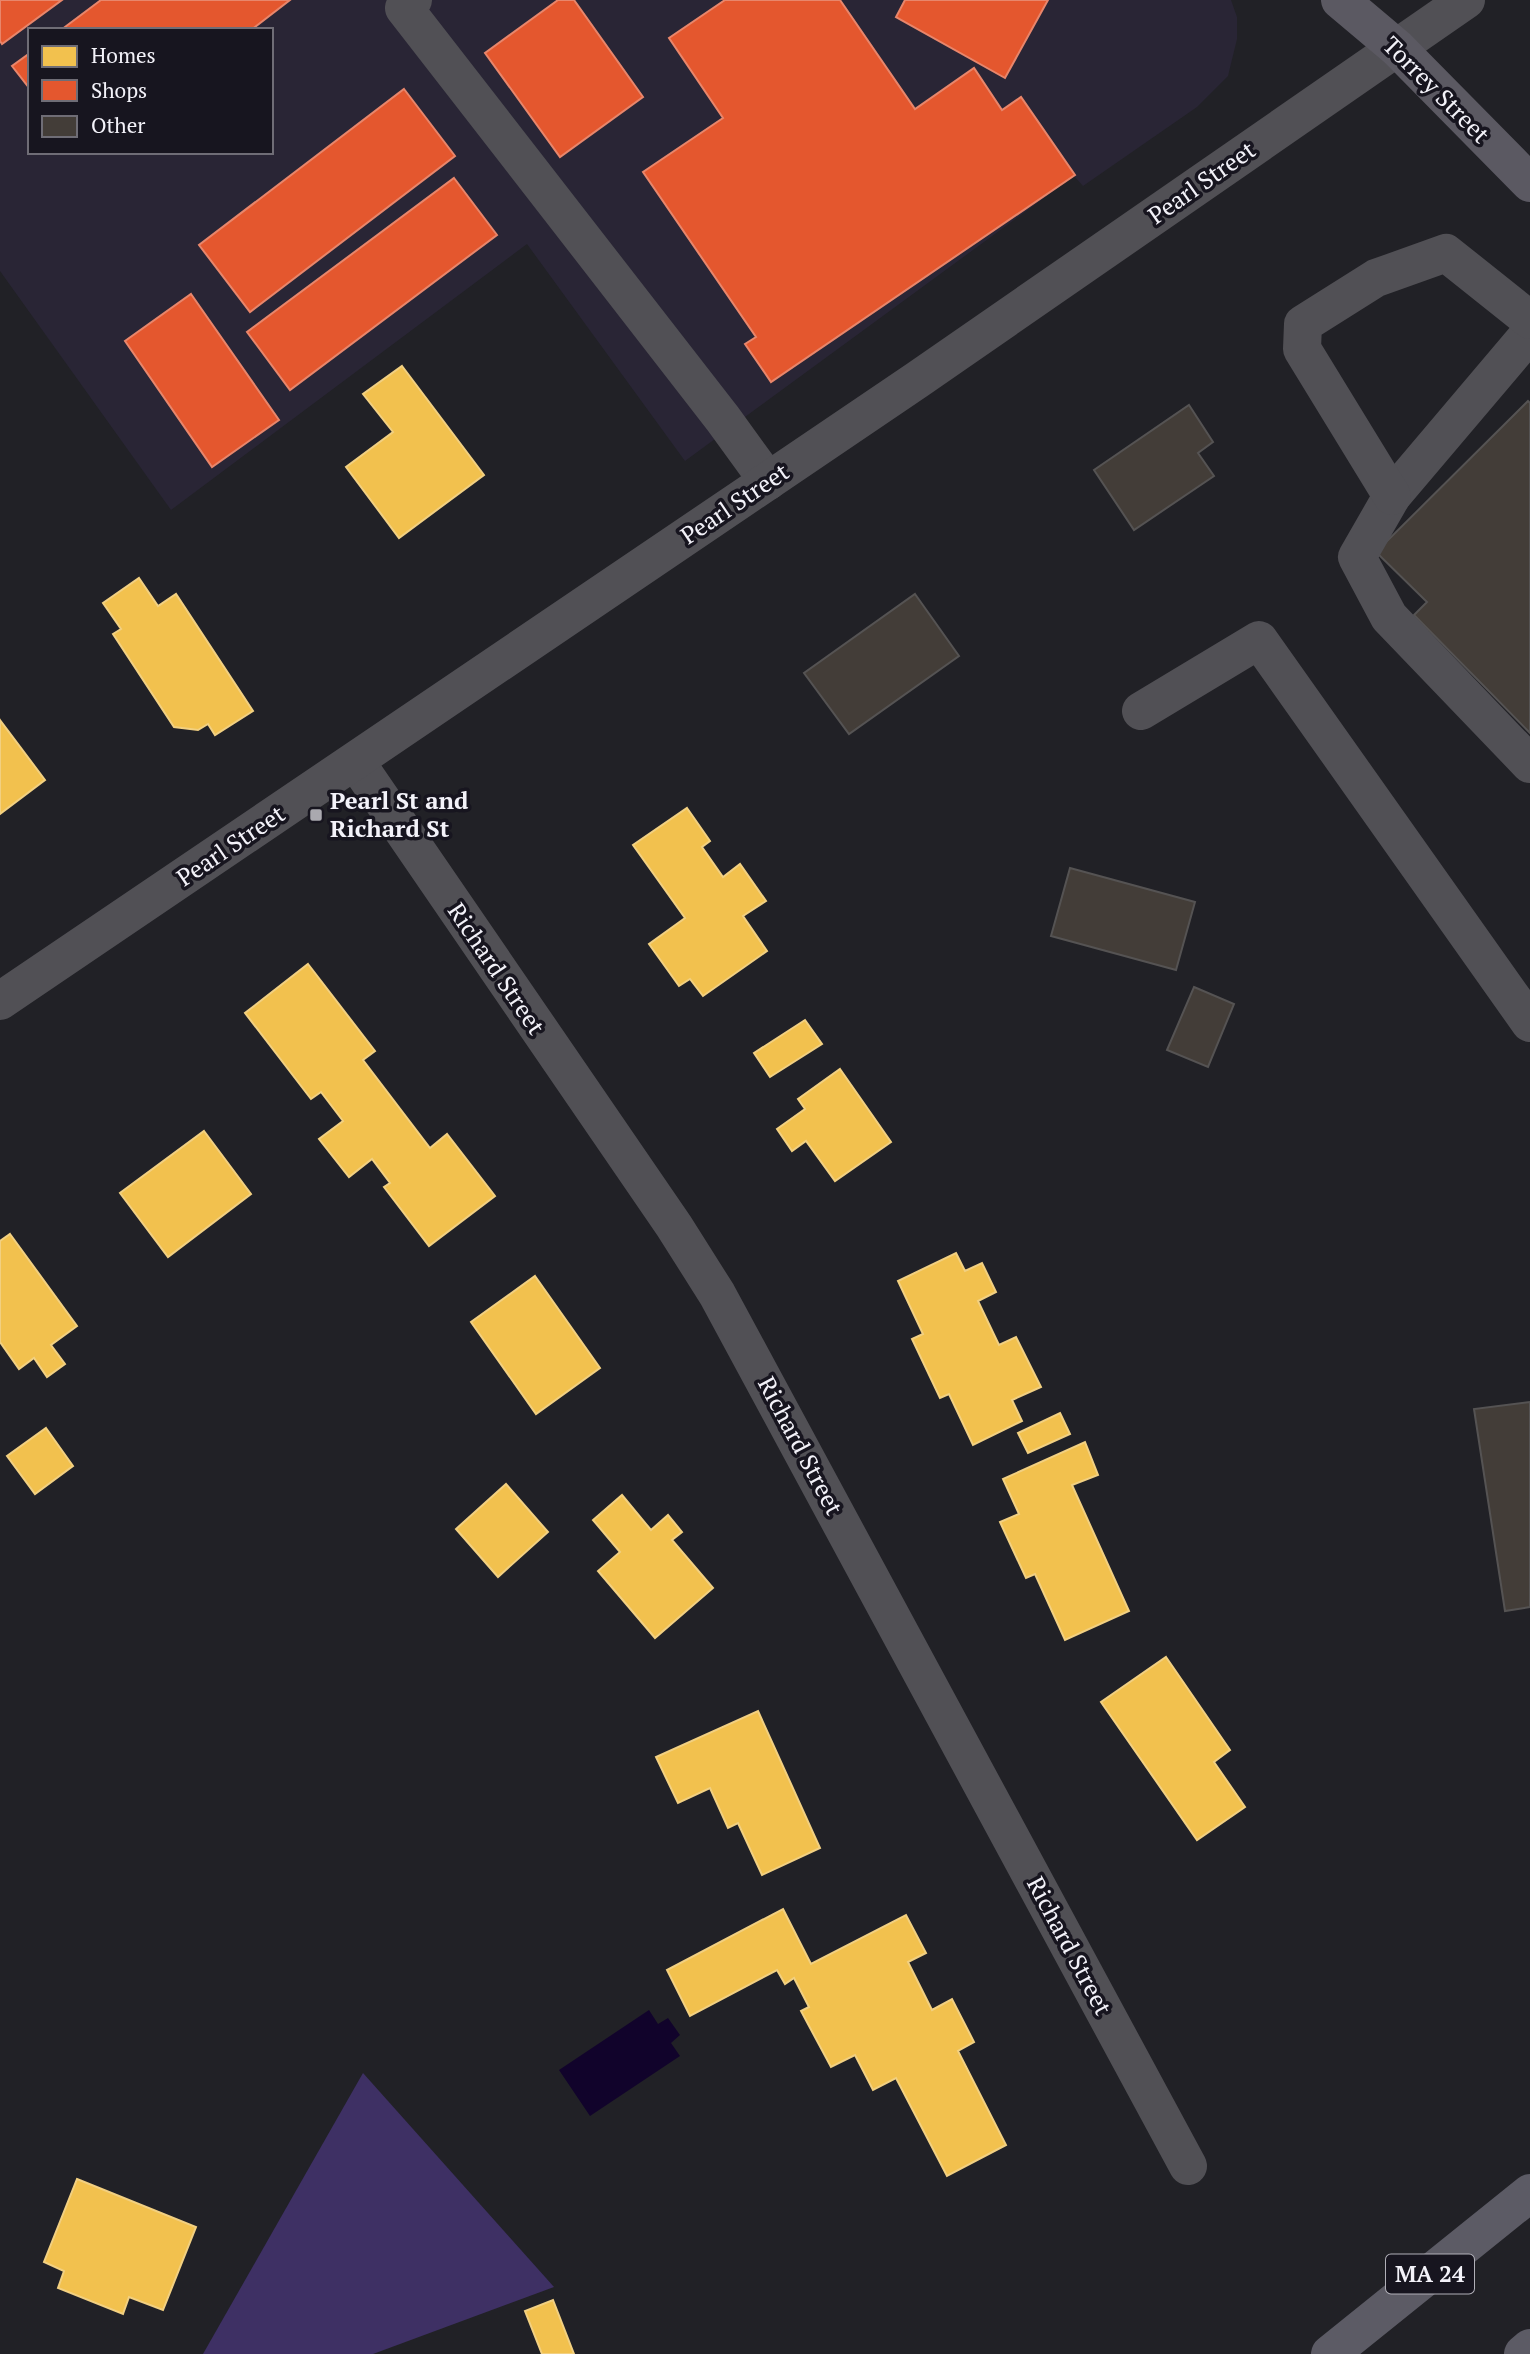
<svg xmlns="http://www.w3.org/2000/svg" width="1530" height="2354" viewBox="0 0 1530 2354" font-family="'PT Serif',serif">
  <rect width="100%" height="100%" fill="#212126"/>
  <!-- built -->
  <path fill="#292535" fill-rule="evenodd" d="M0,0H1231L1237,17V39L1228,76L1197,107L1083,186L1074,176L685,461L527,244L171,510L0,271ZM30,30H271V152H30Z"/>
  <!-- green -->
  <polygon fill="#3e3064" points="363,2073 554,2287 373,2354 203,2354"/>
  <!-- water -->
  <polygon fill="#11032b" points="649,2010 658,2024 668,2018 680,2035 671,2043 680,2056 590,2116 559,2070"/>
  <!-- homes -->
  <g fill="#f2c14e" stroke="#f2d081" stroke-width="2">
    <polygon points="402,366 484,475 399,538 346,467 393,432 363,394"/>
    <polygon points="139,578 158,606 176,594 253,711 215,735 208,724 198,730 174,727 113,634 121,629 103,603"/>
    <polygon points="0,720 45,780 0,814"/>
    <polygon points="687,808 710,841 702,847 723,877 740,864 766,901 743,916 767,951 703,996 690,979 679,986 649,944 685,918 633,845"/>
    <polygon points="308,964 375,1051 363,1060 430,1148 447,1134 495,1196 429,1246 384,1187 390,1183 372,1159 349,1177 319,1139 343,1121 321,1092 311,1099 245,1013"/>
    <polygon points="805,1020 822,1044 770,1077 754,1053"/>
    <polygon points="840,1069 891,1142 835,1181 806,1141 792,1151 777,1129 805,1109 798,1099"/>
    <polygon points="204,1131 251,1194 168,1257 120,1193"/>
    <polygon points="10,1234 77,1326 51,1345 65,1364 47,1377 34,1358 19,1369 0,1342 0,1241"/>
    <polygon points="956,1253 965,1271 982,1263 996,1292 978,1301 999,1345 1016,1337 1041,1387 1012,1400 1022,1421 973,1445 949,1394 940,1398 912,1339 923,1334 898,1281"/>
    <polygon points="535,1276 600,1368 536,1414 471,1322"/>
    <polygon points="1060,1413 1070,1434 1028,1453 1018,1433"/>
    <polygon points="46,1428 73,1466 35,1494 7,1456"/>
    <polygon points="1085,1442 1098,1475 1072,1485 1129,1611 1065,1640 1035,1574 1026,1578 1000,1522 1019,1514 1003,1479"/>
    <polygon points="506,1484 548,1532 498,1577 456,1529"/>
    <polygon points="622,1495 651,1530 668,1515 682,1532 672,1540 713,1588 655,1638 598,1571 620,1552 593,1520"/>
    <polygon points="1166,1657 1230,1750 1214,1762 1245,1807 1197,1840 1101,1702"/>
    <polygon points="758,1711 820,1848 762,1875 738,1823 728,1828 710,1788 678,1803 656,1757"/>
    <polygon points="783,1909 811,1964 906,1915 926,1953 908,1962 932,2010 952,1999 974,2042 958,2051 1006,2145 947,2176 896,2078 873,2090 855,2055 831,2067 801,2011 809,2007 794,1978 785,1984 777,1970 690,2016 667,1970"/>
    <polygon points="77,2179 196,2227 163,2310 129,2297 123,2314 58,2288 64,2271 44,2262"/>
    <polygon points="553,2300 574,2354 542,2354 525,2311"/>
  </g>
  <!-- shops -->
  <g fill="#e4572e" stroke="#e8866b" stroke-width="2">
    <polygon points="0,0 62,0 2,44 0,41"/>
    <polygon points="101,0 290,0 251,30 61,30"/>
    <polygon points="558,0 574,0 643,97 560,157 485,53"/>
    <polygon points="725,0 840,0 915,109 974,68 1002,110 1021,97 1075,175 771,382 745,344 756,337 643,172 723,118 669,38"/>
    <polygon points="905,0 1048,0 1005,78 896,17"/>
    <polygon points="30,53 30,89 12,66"/>
    <polygon points="404,89 455,156 250,312 199,245"/>
    <polygon points="454,178 497,235 290,390 247,332"/>
    <polygon points="191,294 279,420 212,467 125,341"/>
  </g>
  <!-- building -->
  <g fill="#433d38" stroke="#555353" stroke-width="2">
    <polygon points="1528,401 1530,403 1530,733 1414,615 1427,602 1376,552"/>
    <polygon points="1189,405 1213,442 1198,453 1214,476 1134,530 1094,470"/>
    <polygon points="915,594 959,656 849,734 804,673"/>
    <polygon points="1070,868 1195,902 1176,970 1051,936"/>
    <polygon points="1194,987 1234,1004 1208,1067 1167,1050"/>
    <polygon points="1530,1402 1530,1607 1505,1611 1474,1409"/>
  </g>
  <g fill="none" stroke-linecap="round" stroke-linejoin="round">
    <!-- minor -->
    <g stroke="#515055" stroke-width="38">
      <polyline points="413,0 404,8 723,419 768,481"/>
      <polyline points="1530,333 1392,496 1357,557 1389,617 1530,764"/>
      <polyline points="1392,496 1302,349 1303,324 1376,278 1446,253 1530,320"/>
      <polyline points="1141,711 1259,640 1530,1023"/>
      <polyline points="356,762 674,1226 717,1294 1188,2166"/>
      <polyline points="0,1001 917,380 1466,0"/>
    </g>
    <!-- major -->
    <polyline stroke="#5b5962" stroke-width="38" points="1340,0 1397,48 1530,183"/>
    <!-- highway -->
    <g stroke="#5c5b65" stroke-width="38">
      <polyline points="1330,2354 1530,2193"/>
      <polyline points="1523,2354 1530,2348"/>
    </g>
  </g>
  <!-- markers -->
  <rect fill="#aaa9af" stroke="#17151f" stroke-width="2.5" x="309" y="808" width="14" height="14" rx="3.5"/>
  <g text-anchor="middle" stroke-width="7" stroke-linejoin="round" paint-order="stroke">
    <!-- shield labels -->
    <rect fill="#17151f" stroke="#b1b0b8" stroke-width="2" x="1386" y="2254.5" width="88" height="39" rx="5"/>
    <g font-size="23" font-weight="bold" fill="#f3f2f9">
      <text x="1430" y="2282">MA 24</text>
    </g>
    <!-- street labels -->
    <g font-size="24" fill="#f3f2f9" stroke="#17151f">
      <text transform="translate(1436 90) rotate(45)" y="8">Torrey Street</text>
      <text transform="translate(1202 183) rotate(-35)" y="8">Pearl Street</text>
      <text transform="translate(735 504) rotate(-34)" y="8">Pearl Street</text>
      <text transform="translate(231 846) rotate(-34)" y="8">Pearl Street</text>
      <text transform="translate(496 969) rotate(56)" y="8">Richard Street</text>
      <text transform="translate(800 1446) rotate(62)" y="8">Richard Street</text>
      <text transform="translate(1069 1946) rotate(62)" y="8">Richard Street</text>
    </g>
    <!-- poi labels -->
    <g font-size="24" font-weight="bold" fill="#f3f2f9" stroke="#17151f" text-anchor="start">
      <text x="330" y="809">Pearl St and<tspan x="330" dy="28">Richard St</tspan></text>
    </g>
  </g>
  <!-- legend -->
  <rect x="28" y="28" width="245" height="126" fill="#17151f" stroke="#6f6d76" stroke-width="2"/>
  <rect x="42" y="46" width="35" height="21" fill="#f2c14e" stroke="#6f6d76" stroke-width="2"/>
  <text x="91" y="63" font-size="21" fill="#f3f2f9">Homes</text>
  <rect x="42" y="80" width="35" height="21" fill="#e4572e" stroke="#6f6d76" stroke-width="2"/>
  <text x="91" y="98" font-size="21" fill="#f3f2f9">Shops</text>
  <rect x="42" y="116" width="35" height="21" fill="#433d38" stroke="#6f6d76" stroke-width="2"/>
  <text x="91" y="133" font-size="21" fill="#f3f2f9">Other</text>
</svg>
